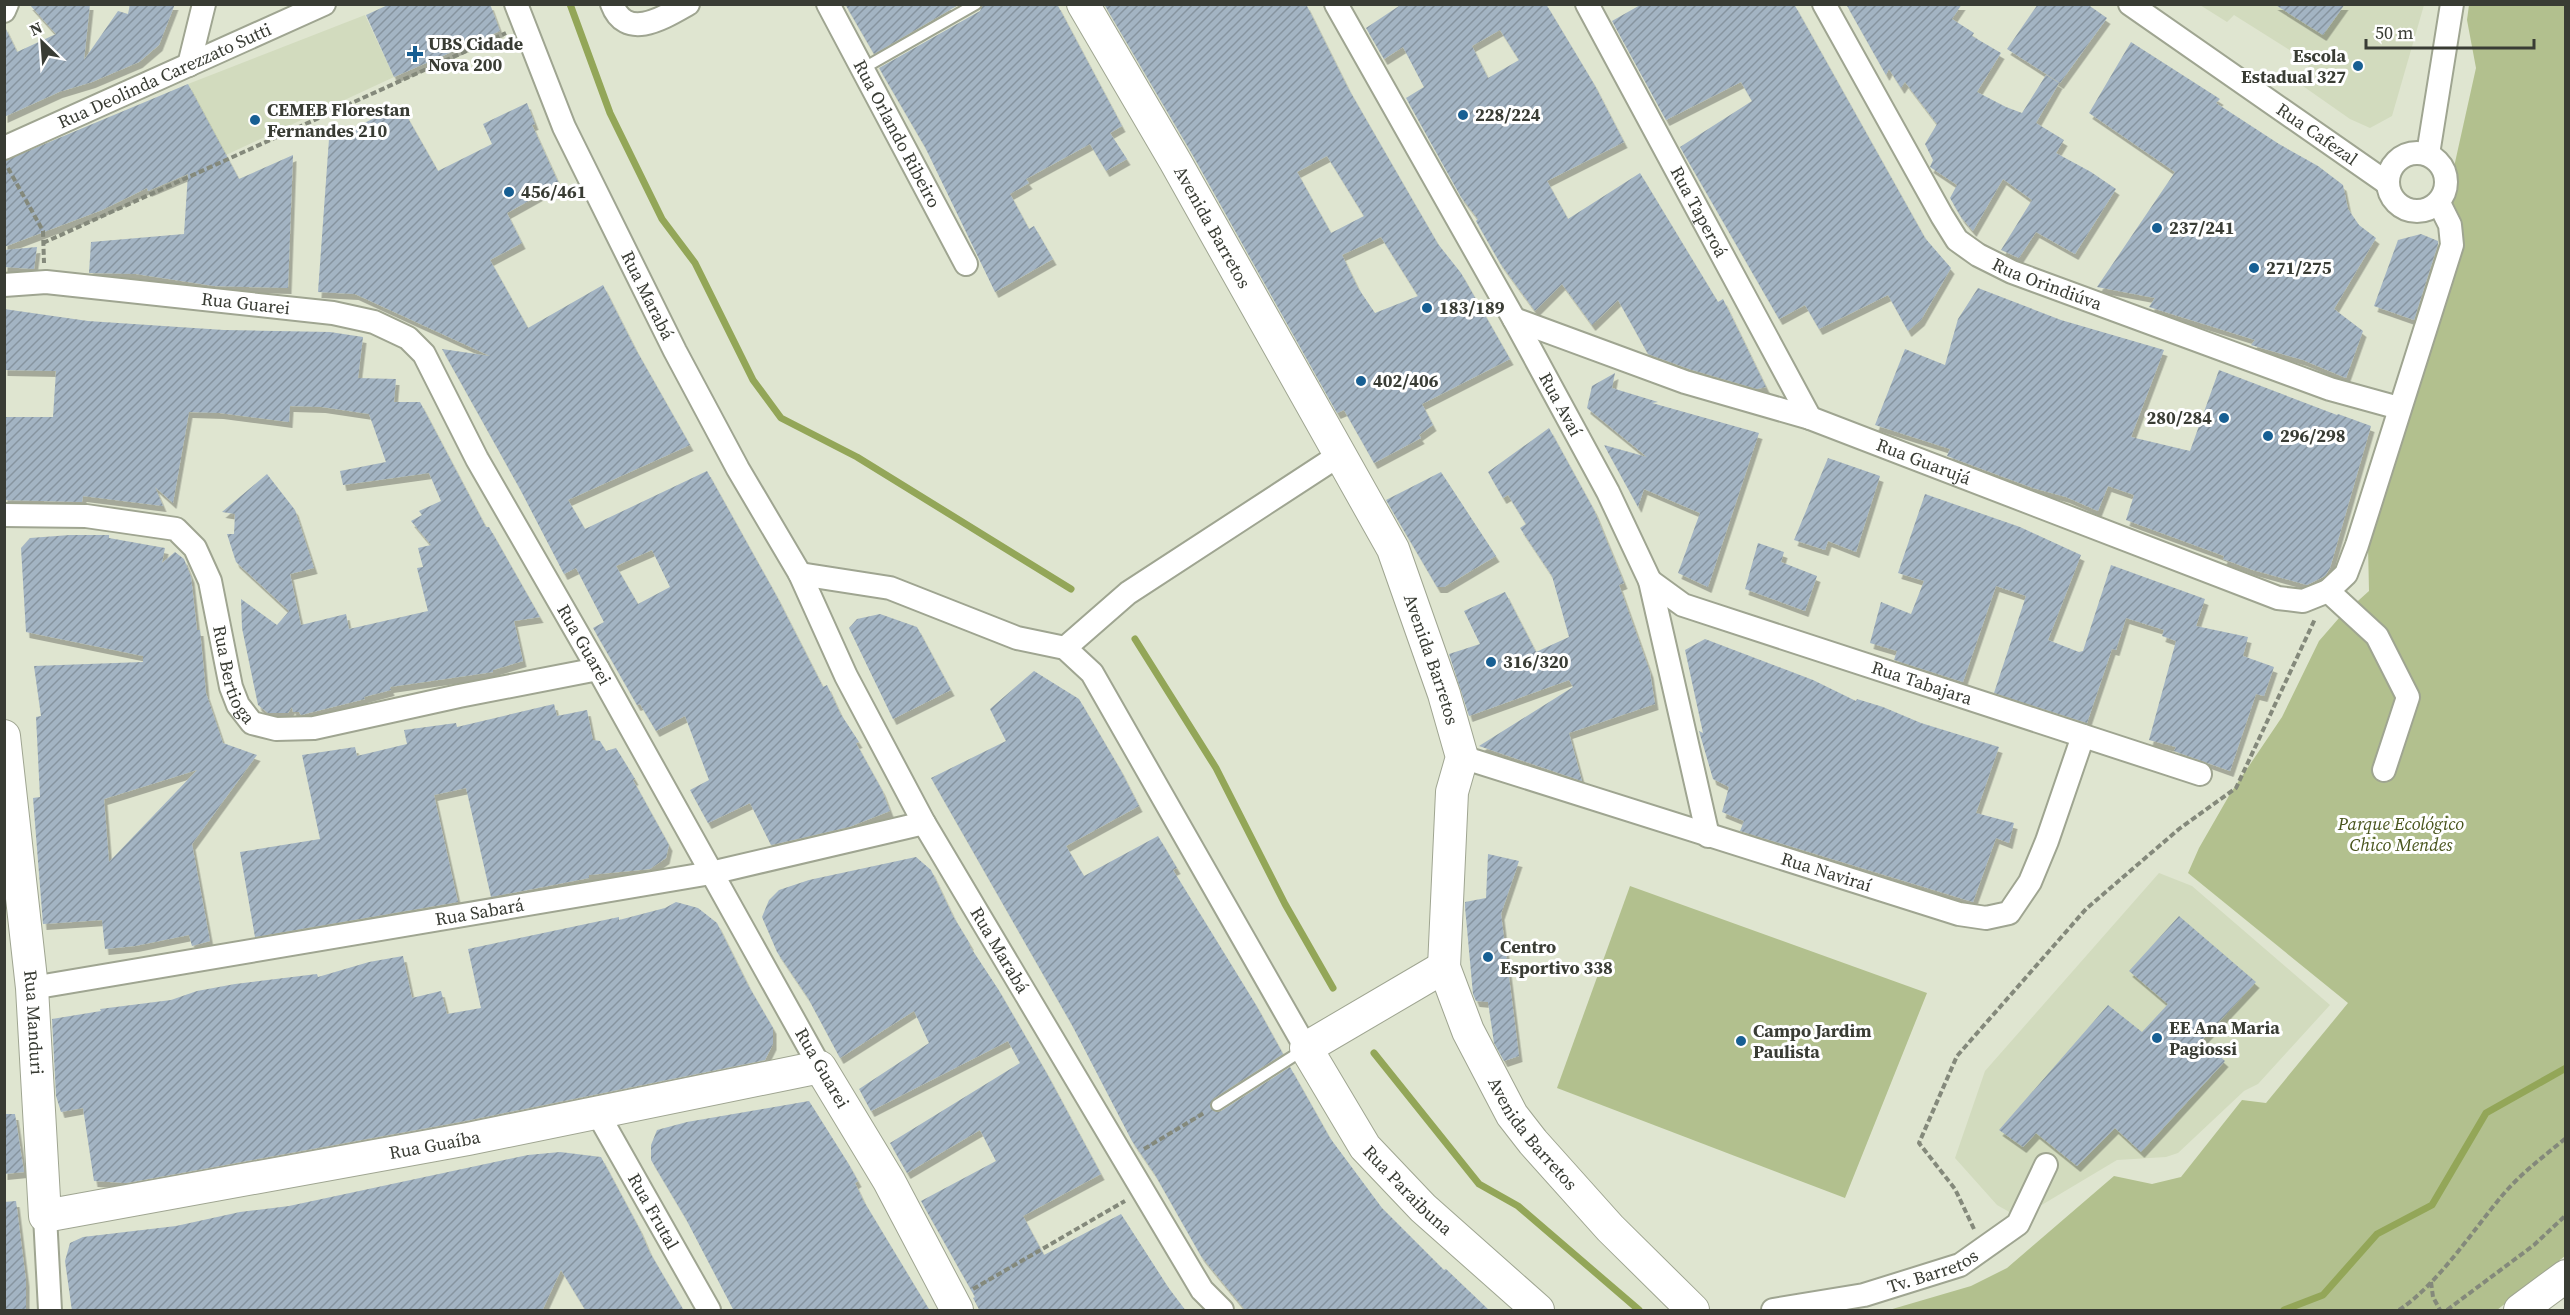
<svg xmlns="http://www.w3.org/2000/svg" width="2570" height="1315" viewBox="0 0 2570 1315" font-family="'Source Serif 4',serif">
  <defs>
    <pattern id="building-hatch" width="6" height="6" patternUnits="userSpaceOnUse" patternTransform="scale(1.5)"><rect width="6" height="6" fill="#a3b4c3"/><path d="M-1 1l2-2M0 6l6-6M5 7l2-2" fill="none" stroke="#86949f"/></pattern>
    <filter id="shadow"><feDropShadow dx="3.5" dy="6" stdDeviation="0" flood-color="#0004"/></filter>
  </defs>
  <rect width="100%" height="100%" fill="#dfe5d0"/>
  <!-- built -->
  <g fill="#d2dbbe">
    <polygon points="2200,5 2424,5 2392,116 2370,128 2350,119 2300,84 2310,63 2234,15 2227,22"/>
    <polygon points="365,15 394,77 226,155 188,84"/>
    <polygon points="2159,873 2192,886 2330,1005 2258,1084 2244,1091 2178,1153 2166,1157 2117,1160 2020,1218 1997,1205 1955,1158 1985,1071"/>
  </g>
  <!-- green -->
  <g fill="#b2c08e">
    <polygon points="2469,5 2565,5 2565,1256 2497,1310 1889,1310 1971,1286 2007,1268 2114,1176 2152,1184 2181,1177 2242,1100 2266,1103 2348,1003 2188,873 2199,848 2230,794 2282,717 2319,641 2339,618 2369,591 2368,546 2446,252 2448,194 2476,68 2467,20"/>
    <polygon points="1630,886 1927,993 1845,1198 1557,1088"/>
  </g>
  <g fill="none" stroke-linecap="round" stroke-linejoin="round">
    <!-- stream -->
    <g stroke="#93a658" stroke-width="7">
      <polyline points="570,4 610,113 662,219 695,263 753,380 781,418 857,457 1071,589"/>
      <polyline points="1135,639 1216,768 1285,904 1333,988"/>
      <polyline points="1374,1053 1479,1184 1518,1206 1639,1310"/>
      <polyline points="2284,1310 2323,1295 2377,1234 2432,1205 2486,1113 2566,1068"/>
    </g>
  </g>
  <!-- building -->
  <g fill="url(#building-hatch)" fill-rule="evenodd" filter="url(#shadow)">
    <polygon points="29,4 90,4 84,60 118,11 128,14 130,4 175,4 159,45 139,62 92,82 59,92 4,117 4,25 17,52 56,34"/>
    <polygon points="390,4 490,4 500,31 394,77 366,15"/>
    <polygon points="845,4 960,4 874,54"/>
    <polygon points="983,4 1057,4 1122,126 1110,133 1127,159 1106,171 1090,144 1026,179 1029,183 1010,194 1029,229 1034,226 1053,259 995,292 925,147 879,68 980,11"/>
    <path d="M1104,4H1306L1348,88L1390,161L1438,244L1461,273L1510,359L1422,404L1433,425L1419,435L1421,438L1374,463L1344,410L1337,413L1191,152ZM1327,156L1364,216L1331,233L1297,172ZM1381,237L1418,296L1375,313L1358,288L1342,255Z"/>
    <path d="M1402,4H1546L1594,84L1624,142L1547,181L1568,219L1640,173L1718,302L1723,299L1766,387L1757,389L1689,369L1648,354L1618,300L1592,325L1562,284L1535,311L1500,263L1476,221L1478,219L1461,197L1406,98L1424,87L1403,47L1384,59L1366,28ZM1500,30L1519,60L1488,78L1472,46Z"/>
    <polygon points="1642,4 1794,4 1925,238 1951,268 1921,320 1908,331 1888,295 1819,329 1805,305 1779,319 1680,147 1752,101 1741,82 1666,120 1612,21"/>
    <polygon points="1846,4 1962,4 1952,19 1974,33 1972,36 2001,53 1977,92 2006,107 2022,113 2046,75 2059,83 2036,123 2064,140 2056,153 2091,172 2116,189 2075,254 2036,232 2019,258 2001,250 2032,200 2003,179 1973,231 1961,217 1950,198 1957,185 1930,167 1933,160 1925,144 1937,124 1905,82 1901,88 1889,69 1886,75"/>
    <polygon points="2038,4 2087,4 2107,18 2060,83 2007,49"/>
    <polygon points="2274,4 2345,4 2323,35"/>
    <polygon points="2131,42 2220,99 2216,103 2279,144 2318,166 2343,185 2348,209 2359,225 2376,238 2334,309 2363,331 2346,378 2303,360 2251,345 2255,340 2149,307 2155,298 2097,287 2175,172 2089,113"/>
    <polygon points="188,84 239,179 293,155 288,288 214,286 136,274 89,273 91,242 184,234 188,174 148,191 147,188 102,210 4,247 4,161"/>
    <path d="M527,103L535,124L532,125L559,184L507,213L522,243L490,260L528,328L603,285L635,348L690,445L568,500L585,529L707,471L776,595L823,687L827,685L840,713L859,742L856,743L882,790L890,811L849,827L771,845L750,803L708,823L690,790L709,780L685,716L656,731L640,704L637,705L593,628L604,622L576,568L564,574L520,489L442,349L490,356L355,294L318,292L329,139L401,106L438,171L492,144L483,124ZM652,550L670,587L638,604L616,566Z"/>
    <polygon points="2421,234 2438,241 2438,244 2414,320 2374,306 2398,240"/>
    <polygon points="37,247 34,269 4,267 4,250"/>
    <polygon points="1978,288 2061,320 2164,350 2131,437 2190,451 2219,370 2337,415 2338,414 2371,426 2330,568 2325,576 2307,585 2253,570 2223,559 2224,556 2126,520 2134,495 2108,486 2098,511 2066,497 2033,488 1947,456 1950,449 1875,425 1905,349 1945,365 1958,319"/>
    <polygon points="4,309 88,321 224,330 330,332 363,337 358,378 396,379 394,402 420,402 486,527 489,527 540,617 514,621 523,661 493,670 493,672 390,687 391,690 364,697 365,699 301,715 299,712 293,712 292,707 288,713 268,713 258,705 242,628 241,599 277,625 289,611 236,562 227,534 234,534 235,514 222,512 267,474 295,510 314,568 290,574 301,625 346,614 349,629 428,611 417,568 423,567 418,548 431,545 411,521 422,515 419,511 441,501 429,473 343,485 340,471 386,462 369,414 322,407 290,406 289,422 220,413 189,412 173,503 155,487 163,506 83,496 82,502 4,500 4,417 53,417 56,371 4,370"/>
    <polygon points="1615,373 1612,388 1658,402 1652,403 1759,433 1708,587 1678,573 1700,513 1644,489 1638,507 1604,445 1647,457 1587,408 1592,386"/>
    <polygon points="1549,428 1594,510 1624,583 1619,585 1650,672 1655,704 1569,733 1582,781 1479,746 1573,687 1569,680 1469,716 1449,654 1480,644 1464,611 1505,592 1536,652 1569,637 1552,576 1520,528 1526,524 1508,495 1503,498 1488,472"/>
    <polygon points="1828,458 1880,476 1856,552 1828,541 1825,550 1794,540"/>
    <polygon points="1441,472 1496,556 1444,587 1437,587 1386,500"/>
    <polygon points="1925,494 2020,527 2081,555 2048,640 2079,652 2083,651 2111,565 2205,599 2196,626 2248,637 2243,656 2274,667 2264,696 2256,694 2230,771 2174,751 2176,747 2149,740 2176,641 2162,636 2164,630 2126,618 2116,650 2112,649 2087,723 1994,693 2026,596 1996,586 1963,682 1894,660 1897,651 1870,643 1881,602 1911,614 1924,581 1898,573"/>
    <path d="M70,535H109V538L165,548L162,563L175,552L184,559L191,577L197,630H200L206,693L223,743L257,755L192,844L210,941L192,946L189,935L135,946L105,949L102,920L43,924L33,798L40,797L36,717L41,716L34,666L143,662V656L26,632L21,548L30,538ZM197,770L109,862L104,799Z"/>
    <polygon points="1758,543 1784,552 1781,562 1817,576 1805,611 1745,589"/>
    <polygon points="880,614 917,627 951,690 893,719 849,628 857,619"/>
    <polygon points="1705,639 1813,680 1856,701 1857,699 1883,707 1921,723 1999,747 1976,813 2014,823 2009,843 1996,838 1973,902 1740,831 1744,821 1722,812 1729,787 1713,779 1699,731 1703,733 1685,650"/>
    <polygon points="1034,671 1079,699 1120,769 1139,806 1066,846 1084,876 1158,836 1177,868 1173,870 1256,1005 1283,1054 1213,1099 1210,1105 1211,1109 1217,1112 1221,1111 1290,1067 1330,1138 1382,1208 1444,1270 1446,1269 1490,1311 1246,1311 1201,1256 1154,1173 1132,1141 1072,1025 931,778 1006,741 990,709"/>
    <polygon points="554,704 557,716 587,710 593,740 600,741 606,751 616,748 635,779 633,780 669,845 666,858 650,869 589,875 589,878 491,897 466,788 434,795 458,902 255,937 240,852 320,839 302,755 355,747 357,756 407,744 404,730 456,723 457,727"/>
    <polygon points="1488,854 1519,861 1501,914 1519,1056 1504,1061 1494,1043 1488,1002 1476,1001 1473,994 1465,907 1465,902 1486,898"/>
    <polygon points="916,857 931,870 953,916 970,944 969,945 998,989 1046,1072 1101,1174 1023,1216 1044,1255 1121,1214 1168,1287 1186,1311 980,1311 973,1298 975,1297 921,1201 996,1161 980,1130 907,1173 890,1143 1020,1063 1008,1041 871,1111 859,1089 929,1043 914,1011 840,1058 808,998 777,952 762,917 769,900 779,890 809,880"/>
    <polygon points="676,902 698,908 717,923 748,985 773,1028 773,1044 765,1060 465,1121 126,1183 94,1181 83,1108 61,1112 56,1096 52,1019 101,1011 100,1009 171,1000 197,991 235,984 317,974 318,977 369,962 403,956 412,998 441,991 447,1014 481,1008 468,949 619,917 619,920 665,908"/>
    <polygon points="2179,916 2256,982 2202,1040 2225,1061 2141,1152 2115,1128 2077,1166 2036,1133 2023,1147 1999,1130 2108,1005 2142,1032 2168,1004 2129,971"/>
    <polygon points="809,1101 848,1163 858,1181 855,1183 863,1200 930,1311 734,1311 686,1219 651,1160 651,1145 657,1130 687,1122"/>
    <polygon points="4,1114 15,1114 24,1172 4,1174"/>
    <polygon points="560,1152 601,1157 639,1228 649,1251 684,1311 586,1311 561,1270 542,1311 72,1311 65,1261 70,1243 83,1237 176,1226 240,1212 289,1206 528,1155"/>
    <polygon points="16,1201 26,1281 26,1311 4,1311 4,1202"/>
  </g>
  <g fill="none" stroke-linecap="round" stroke-linejoin="round">
    <!-- lane casing -->
    <g stroke="#9fa591" stroke-width="14">
      <g id="lane">
        <polyline points="862,69 976,4"/>
        <polyline points="1217,1105 1303,1050"/>
      </g>
    </g>
    <!-- street casing -->
    <g stroke="#9fa591" stroke-width="26">
      <g id="street">
        <path id="s1" d="M516,4L564,127L675,351L738,469L800,574L846,676L924,823L1202,1290L1222,1310"/>
        <path d="M612,4C626,42 665,17 688,4"/>
        <path id="s2" d="M828,4L966,264"/>
        <path id="s3" d="M1336,4L1514,319L1608,492L1650,581L1708,836"/>
        <path id="s4" d="M1587,4L1810,418"/>
        <path id="s5" d="M1824,4L1942,216L1957,240L1978,255L2012,272L2330,389L2399,408"/>
        <path id="s6" d="M2130,4L2387,183"/>
        <polyline points="4,11 7,4"/>
        <polyline points="189,65 204,4"/>
        <path id="s7" d="M4,148L324,4"/>
        <circle cx="2417" cy="182" r="29"/>
        <polyline points="2428,154 2452,4"/>
        <path id="s8" d="M4,285L46,282L333,313L374,322L408,338L424,354L477,459L598,669L820,1067"/>
        <path id="s9" d="M1514,319L1685,382L1810,418L2278,598L2303,601L2328,591"/>
        <path id="s10" d="M4,515L86,516L176,529L195,548L210,581L231,687L238,705L252,723L276,729L314,728L459,696L598,669"/>
        <polyline points="800,574 890,588 1017,638 1065,648 1092,673 1306,1048"/>
        <path id="s11" d="M1650,581L1683,605L2200,774"/>
        <polyline points="1065,648 1128,593 1341,454"/>
        <path id="s12" d="M1462,757L1959,914L1986,918L2009,913L2030,882L2047,841L2083,736"/>
        <polyline points="2384,770 2408,697 2377,636 2328,591 2346,574 2357,545 2452,245 2450,225 2439,203"/>
        <path id="s13" d="M32,988L711,873L924,823"/>
        <path id="s14" d="M598,1114L709,1310"/>
        <polyline points="45,1216 50,1310"/>
        <path id="s15" d="M1773,1310L1864,1295L1960,1265L2018,1224L2046,1165"/>
      </g>
    </g>
    <!-- secondary casing -->
    <g stroke="#9fa591" stroke-width="34">
      <g id="secondary">
        <path id="s16" d="M1083,4L1175,161L1393,549L1444,694L1462,757L1452,792L1444,967L1468,1031L1512,1115L1533,1142L1610,1228L1693,1310"/>
        <path id="s17" d="M4,736L32,988L45,1216L468,1139L820,1067L889,1181L957,1310"/>
        <path id="s18" d="M1444,967L1306,1048L1365,1147L1423,1208L1538,1310"/>
        <polyline points="2520,1310 2566,1276"/>
      </g>
    </g>
    <!-- path -->
    <g stroke="#84897b" stroke-width="4" stroke-dasharray="6 3" stroke-linecap="butt">
      <polyline points="8,168 43,231 44,263"/>
      <polyline points="43,243 506,33"/>
      <polyline points="1144,1149 1204,1113"/>
      <polyline points="1974,1229 1955,1189 1919,1143 1957,1056 2086,909 2179,829 2236,788 2315,619"/>
      <polyline points="2431,1282 2433,1297 2440,1310"/>
      <polyline points="973,1289 1125,1201"/>
      <path d="M2399,1310C2437,1285 2471,1233 2501,1197C2520,1174 2543,1157 2566,1138"/>
      <polyline points="2447,1310 2534,1245 2566,1215"/>
    </g>
    <!-- lane -->
    <use href="#lane" stroke="#fff" stroke-width="10"/>
    <!-- street -->
    <use href="#street" stroke="#fff" stroke-width="22"/>
    <!-- secondary -->
    <use href="#secondary" stroke="#fff" stroke-width="32"/>
  </g>
  <!-- markers -->
  <g fill="#175f93" stroke="#fff" stroke-width="2">
    <path d="M412 45h6v6h6v6h-6v6h-6v-6h-6v-6h6z"/>
    <circle cx="2358" cy="66" r="6"/>
    <circle cx="1463" cy="115" r="6"/>
    <circle cx="255" cy="120" r="6"/>
    <circle cx="509" cy="192" r="6"/>
    <circle cx="2157" cy="228" r="6"/>
    <circle cx="2254" cy="268" r="6"/>
    <circle cx="1427" cy="308" r="6"/>
    <circle cx="1361" cy="381" r="6"/>
    <circle cx="2224" cy="418" r="6"/>
    <circle cx="2268" cy="436" r="6"/>
    <circle cx="1491" cy="662" r="6"/>
    <circle cx="1488" cy="957" r="6"/>
    <circle cx="2157" cy="1038" r="6"/>
    <circle cx="1741" cy="1041" r="6"/>
  </g>
  <g text-anchor="middle" stroke-width="6" stroke-linejoin="round" paint-order="stroke">
    <!-- poi labels -->
    <g font-size="18" font-weight="bold" fill="#393c34" stroke="#fff" text-anchor="start">
      <text x="428" y="50">UBS Cidade<tspan x="428" dy="21">Nova 200</tspan></text>
      <text x="2346" y="62" text-anchor="end">Escola<tspan x="2346" dy="21">Estadual 327</tspan></text>
      <text x="267" y="116">CEMEB Florestan<tspan x="267" dy="21">Fernandes 210</tspan></text>
      <text x="1475" y="121">228/224</text>
      <text x="521" y="198">456/461</text>
      <text x="2169" y="234">237/241</text>
      <text x="2266" y="274">271/275</text>
      <text x="1439" y="314">183/189</text>
      <text x="1373" y="387">402/406</text>
      <text x="2212" y="424" text-anchor="end">280/284</text>
      <text x="2280" y="442">296/298</text>
      <text x="1503" y="668">316/320</text>
      <text x="1500" y="953">Centro<tspan x="1500" dy="21">Esportivo 338</tspan></text>
      <text x="2169" y="1034">EE Ana Maria<tspan x="2169" dy="21">Pagiossi</tspan></text>
      <text x="1753" y="1037">Campo Jardim<tspan x="1753" dy="21">Paulista</tspan></text>
    </g>
    <!-- street labels -->
    <g font-size="18" fill="#393c34" stroke="#fff">
      <text dy="6" stroke="none"><textPath href="#s7" startOffset="176">Rua Deolinda Carezzato Sutti</textPath></text>
      <text dy="6" stroke="none"><textPath href="#s2" startOffset="147">Rua Orlando Ribeiro</textPath></text>
      <text dy="6" stroke="none"><textPath href="#s6" startOffset="228">Rua Cafezal</textPath></text>
      <text dy="6" stroke="none"><textPath href="#s4" startOffset="236">Rua Taperoá</textPath></text>
      <text dy="6" stroke="none"><textPath href="#s16" startOffset="258">Avenida Barretos</textPath></text>
      <text dy="6" stroke="none"><textPath href="#s5" startOffset="372">Rua Orindiúva</textPath></text>
      <text dy="6" stroke="none"><textPath href="#s1" startOffset="320">Rua Marabá</textPath></text>
      <text dy="6" stroke="none"><textPath href="#s8" startOffset="243">Rua Guarei</textPath></text>
      <text dy="6" stroke="none"><textPath href="#s3" startOffset="459">Rua Avaí</textPath></text>
      <text dy="6" stroke="none"><textPath href="#s9" startOffset="434">Rua Guarujá</textPath></text>
      <text dy="6" stroke="none"><textPath href="#s8" startOffset="765">Rua Guarei</textPath></text>
      <text dy="6" stroke="none"><textPath href="#s16" startOffset="744">Avenida Barretos</textPath></text>
      <text dy="6" stroke="none"><textPath href="#s10" startOffset="333">Rua Bertioga</textPath></text>
      <text dy="6" stroke="none"><textPath href="#s11" startOffset="292">Rua Tabajara</textPath></text>
      <text dy="6" stroke="none"><textPath href="#s12" startOffset="382">Rua Naviraí</textPath></text>
      <text dy="6" stroke="none"><textPath href="#s13" startOffset="454">Rua Sabará</textPath></text>
      <text dy="6" stroke="none"><textPath href="#s1" startOffset="1064">Rua Marabá</textPath></text>
      <text dy="6" stroke="none"><textPath href="#s17" startOffset="288">Rua Manduri</textPath></text>
      <text transform="translate(822 1068) rotate(60)" y="6">Rua Guarei</text>
      <text dy="6" stroke="none"><textPath href="#s16" startOffset="1248">Avenida Barretos</textPath></text>
      <text dy="6" stroke="none"><textPath href="#s17" startOffset="878">Rua Guaíba</textPath></text>
      <text dy="6" stroke="none"><textPath href="#s18" startOffset="336">Rua Paraibuna</textPath></text>
      <text dy="6" stroke="none"><textPath href="#s14" startOffset="112">Rua Frutal</textPath></text>
      <text dy="6" stroke="none"><textPath href="#s15" startOffset="165">Tv. Barretos</textPath></text>
    </g>
    <!-- park labels -->
    <g font-size="18" font-style="italic" fill="#48541c" stroke="#fff">
      <text x="2401" y="830">Parque Ecológico<tspan x="2401" dy="21">Chico Mendes</tspan></text>
    </g>
  </g>
  <!-- border -->
  <rect width="2570" height="1315" fill="none" stroke="#393c34" stroke-width="12"/>
  <!-- north arrow -->
  <g transform="translate(42 42) rotate(335)" stroke="#ffffff" stroke-width="4.5" paint-order="stroke">
  <path d="M0-4.5L10 22L0 15L-10 22Z" fill="#393c34"/>
  <text y="-9" font-size="16" font-weight="bold" text-anchor="middle" fill="#393c34">N</text>
  </g>
  <!-- scale -->
  <path d="M2366 39v9h168v-9" fill="none" stroke="#393c34" stroke-width="3"/>
  <text x="2375" y="39" font-size="18" fill="#393c34" stroke="#ffffff" stroke-width="4.5" paint-order="stroke">50 m</text>
</svg>
